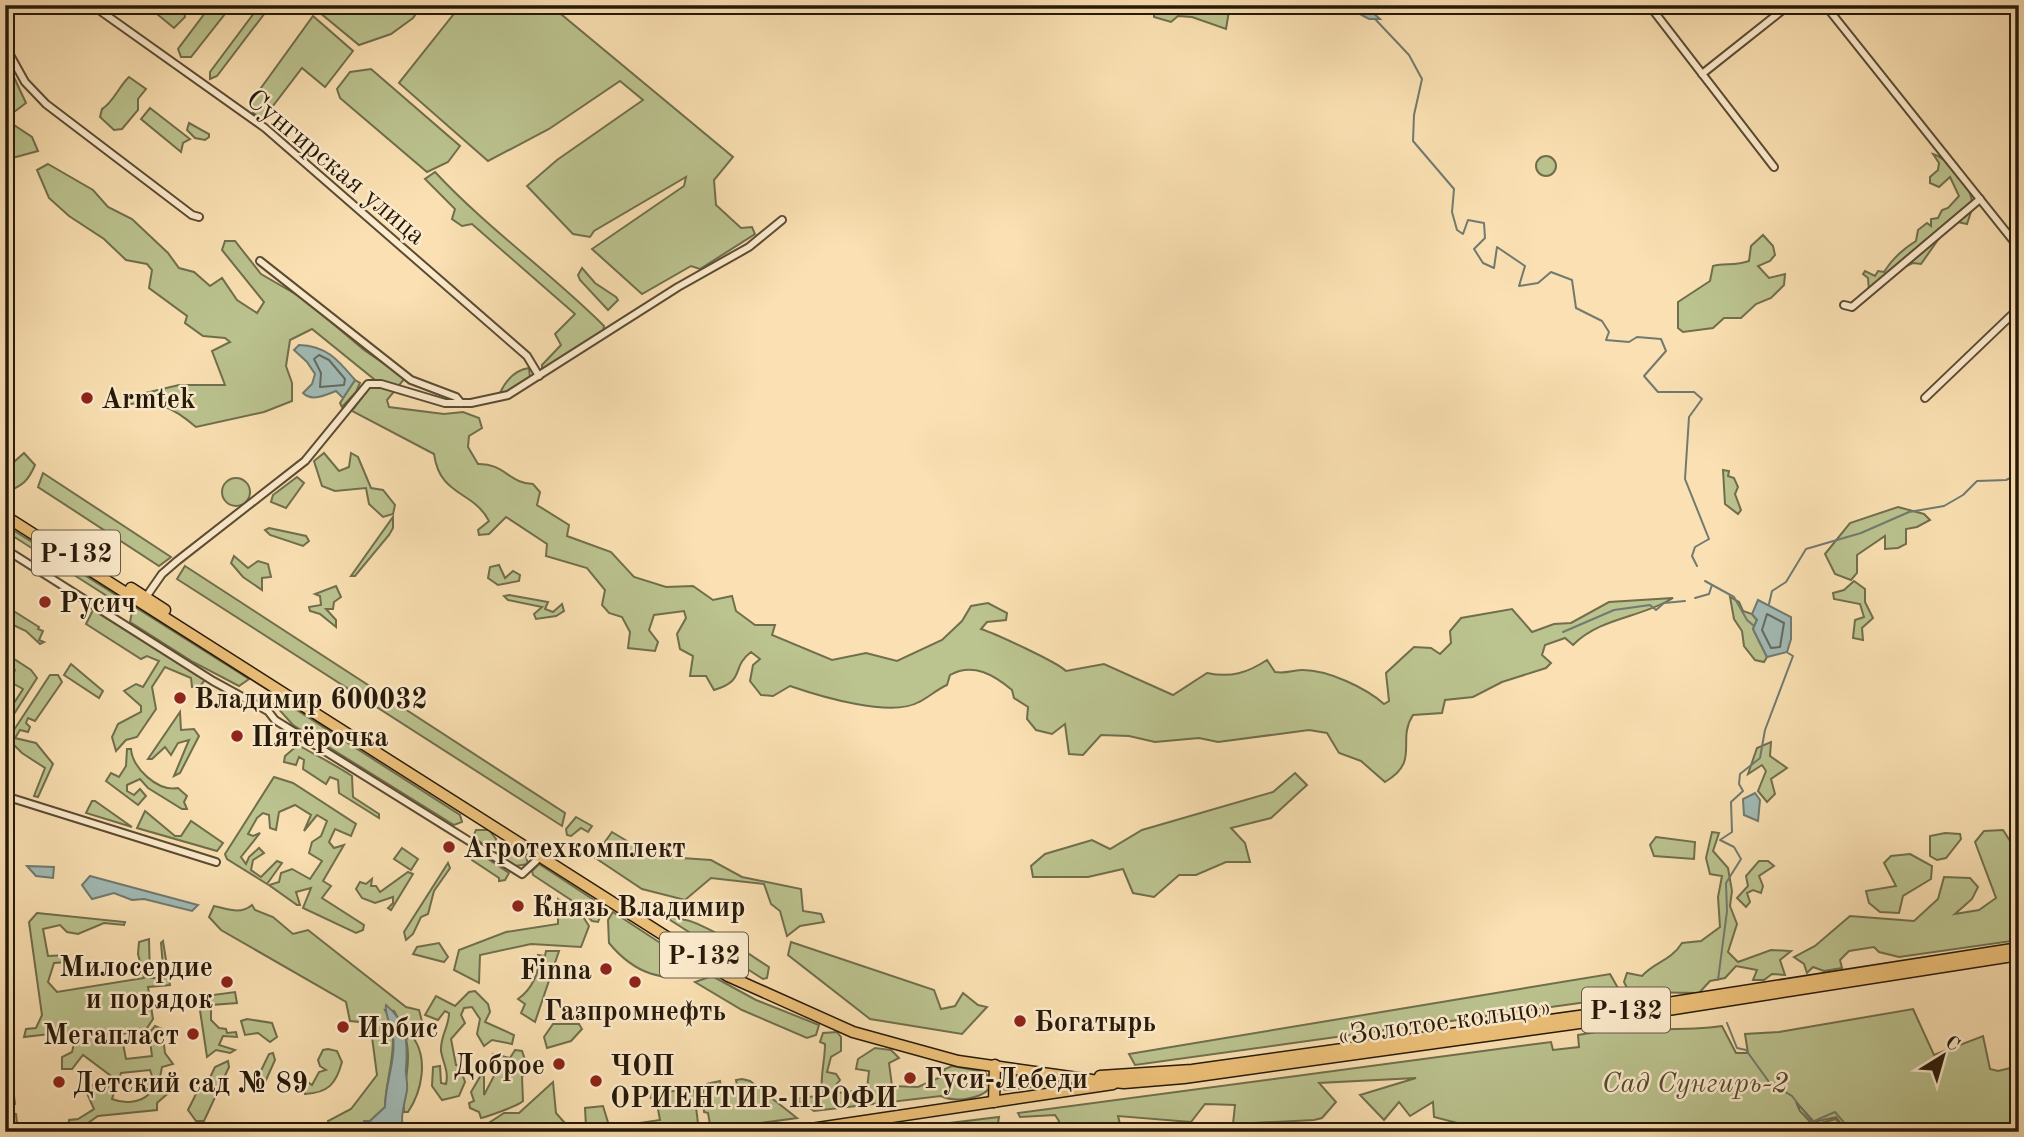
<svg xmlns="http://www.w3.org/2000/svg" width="2024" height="1137" viewBox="0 0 2024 1137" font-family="'Old Standard TT',serif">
  <rect width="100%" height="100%" fill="#fae0b2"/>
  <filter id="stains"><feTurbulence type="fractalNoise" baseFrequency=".00286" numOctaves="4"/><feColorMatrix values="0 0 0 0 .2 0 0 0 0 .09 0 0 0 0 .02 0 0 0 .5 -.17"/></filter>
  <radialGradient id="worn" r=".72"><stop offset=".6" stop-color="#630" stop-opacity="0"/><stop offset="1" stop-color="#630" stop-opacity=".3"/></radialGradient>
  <!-- green -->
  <g fill="#bbc38f" stroke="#706e4c" stroke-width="2">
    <polygon points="146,5 183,5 185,17 174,28"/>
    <polygon points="211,5 232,5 191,57 181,57 178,49"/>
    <polygon points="260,5 271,5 217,76 210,79 210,72"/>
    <polygon points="324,5 422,5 413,18 391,34 359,45 319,12"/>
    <polygon points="461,5 550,5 733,157 714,180 716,205 741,228 752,227 755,234 700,269 691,266 642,294 592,249 684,186 686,177 594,231 590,237 573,234 527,186 557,160 643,100 620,81 549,129 488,161 399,83"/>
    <polygon points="1154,5 1230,5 1226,29 1192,17 1178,16 1171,22 1154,17"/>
    <polygon points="313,16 353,51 325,87 302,68 263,119 253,113 253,99"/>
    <polygon points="5,58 26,103 14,112 11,123 32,137 38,151 5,160"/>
    <polygon points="371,69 460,146 448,162 427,172 340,98 337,89 350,72"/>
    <path d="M129,77L146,89L138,99V110L122,129L114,130L100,117L102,109C113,103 119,86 129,77Z"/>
    <polygon points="150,108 190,139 183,143 181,152 141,119"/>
    <polygon points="189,123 209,134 209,137 205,140 195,138 187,130"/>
    <path d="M1933,154C1948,158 1970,186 1972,201L1869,291L1868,278L1863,274L1865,271L1875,276L1878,271L1884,272C1892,259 1903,249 1916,241L1918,230L1927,223L1931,226V219L1938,218L1942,210L1948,208L1959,196L1950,177L1939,187L1930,183V177L1938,170L1939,163Z"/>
    <circle cx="1546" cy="166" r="10"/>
    <path d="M48,164L93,190L108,207L132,219L168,253L179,268L194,272L210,286L222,278L237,300L257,313L264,302L222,250L225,241H235L261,274L304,299L364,350L405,378L387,400L389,407L444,414L463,412L479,418L482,428L469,436L468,447L478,464C504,463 510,484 533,484L540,492L537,505L569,525L567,536L611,552L634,577L666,587L693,586L713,600L732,596L736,611L755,625H775L772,635L832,660L866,653L897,661L942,640L962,621L971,606L988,603L1007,613L1006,620L987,622L981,629C996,634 1057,662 1066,671L1104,664L1173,695L1207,673C1231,678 1247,673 1267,660L1275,672C1286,674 1293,670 1303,670C1328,670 1366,688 1384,704L1389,701L1386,673L1414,647L1431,648L1440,654L1451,643L1450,631L1461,618L1512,609L1532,632L1554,624L1571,623L1609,602L1673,598C1641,618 1601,617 1573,645L1565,638L1545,645L1542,655L1551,663L1546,668L1502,682L1473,697L1445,700L1442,713L1413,715C1396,741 1421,761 1385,782L1361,761L1339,753L1327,733L1309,730L1218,742L1199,738L1155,742L1129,736L1101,735L1083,755L1069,754L1065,724L1052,734L1036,730L1027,719L1028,707L1014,698L1012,690C994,675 973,662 950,675L947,685C936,690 929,697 919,702C891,718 819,696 790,686L773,696L761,695L750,681L753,665L760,659L751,652C730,668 747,680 714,690L706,676H690L693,656L680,649L677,634L686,618L684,611L654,615L649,630L658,642L655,651L628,648L630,632L622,617L609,613L602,605L605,590L587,568L546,556L547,544L506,517L489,534L479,535L478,530L489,521C473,490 440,497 434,454L352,411L375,380L312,329L290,340L286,366L292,383V401L264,412L196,427C170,405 160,402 127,404L122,394L137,395L179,385H225L212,351L230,342L225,338L203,336L185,323L187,316L149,288L152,270L147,264L126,260L104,239L69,216L49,198L37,170Z"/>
    <path d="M435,172C487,228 550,272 604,326L603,331L542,371V365L561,345L555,334L575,314L472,224L462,226L452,219L455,209L425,179Z"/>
    <polygon points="1972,209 1967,224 1958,222 1940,237 1921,264 1913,263 1906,266"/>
    <path d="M1763,235L1773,246L1775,255L1770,261L1758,266L1769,278L1785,274L1784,285L1771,298L1756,304L1741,318H1724L1713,328L1683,332L1678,328V302L1710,281L1713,266C1726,263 1735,266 1749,261L1751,246Z"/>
    <polygon points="582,268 595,283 616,297 618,300 608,310 580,280 578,275"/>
    <path d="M529,368L530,378L510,391L500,393C506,380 515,370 529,368Z"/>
    <polygon points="355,380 360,383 356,392 342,407 340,403"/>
    <path d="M24,453L35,465C28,481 24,484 8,492L5,470Z"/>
    <polygon points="324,453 339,471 349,467 351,453 358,457 371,488 383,490 395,505 393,514 383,517 369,504 366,488 335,491 322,486 314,461"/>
    <polygon points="1723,470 1729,471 1728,476 1734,478 1738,487 1735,494 1741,510 1738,514 1725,504"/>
    <polygon points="43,473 171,557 159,566 38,487"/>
    <polygon points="297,477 304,483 286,508 271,502 273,495"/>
    <circle cx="236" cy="492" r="14"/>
    <polygon points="1898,507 1924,514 1930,520 1917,527 1906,529 1906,544 1898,548 1885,549 1885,536 1857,555 1857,573 1851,580 1835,574 1825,554 1850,523"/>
    <polygon points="393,517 393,528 389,535 355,576 351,576"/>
    <polygon points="5,525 249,679 239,686 193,662 130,622 132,612 5,531"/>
    <polygon points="269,528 306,536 309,541 303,546 270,535 265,530"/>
    <polygon points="234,556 248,568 258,561 268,564 271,577 262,578 262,590 243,577 231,563"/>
    <polygon points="499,565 505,578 513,571 520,575 519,581 498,585 488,578 490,567"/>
    <polygon points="185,566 565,813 562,826 177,579"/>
    <polygon points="1854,581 1865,589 1865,602 1873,618 1862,628 1863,640 1853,638 1855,620 1864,617 1860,604 1834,599 1833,593 1844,590"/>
    <polygon points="336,586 341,597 334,602 333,609 326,609 336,620 336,627 320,614 310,611 309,607 321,605 320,596 315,594"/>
    <polygon points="509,595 548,602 545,609 553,612 562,604 564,611 556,616 536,619 534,614 542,607 508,600 504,596"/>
    <polygon points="1730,597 1739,602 1743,611 1752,614 1757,620 1753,629 1767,657 1764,662 1755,660 1744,646 1742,631 1734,619"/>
    <polygon points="12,610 39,627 38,629 43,631 39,640 44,642 40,644 26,631 5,621 5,614"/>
    <polygon points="93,610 205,680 200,686 192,687 191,678 165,667 152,687 156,709 137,737 126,740 116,751 112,737 118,724 141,712 141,706 124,691 136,684 143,687 159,661 147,656 141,659 86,624"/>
    <polygon points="5,653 31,670 37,678 5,728 5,717 23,689 5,679 5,674 13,674 15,670 8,665 5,668"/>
    <polygon points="71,664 103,691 99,698 64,675"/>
    <polygon points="50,675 58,675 62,682 35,721 28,718 26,723 30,727 28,732 20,730 15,738 36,743 53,764 38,797 34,796 45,768 22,753 8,739"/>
    <polygon points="278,698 460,815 462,822 454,825 293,725 274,704"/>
    <polygon points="180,712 181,730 194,729 199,736 180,773 174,776 189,740 178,743 171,755 165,747 152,759 148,759"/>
    <polygon points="1771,742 1770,756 1787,768 1771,779 1775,794 1767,802 1758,791 1766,771 1762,765 1748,774 1757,748"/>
    <path d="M298,745C317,756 334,764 352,776L353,797L379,814V818L339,793L338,780L330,777L326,784L303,769L304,760L299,757L296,765L284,762L285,756Z"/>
    <path d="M127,749H131C132,768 158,792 178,788L187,796L184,802L187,809H182L148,788L140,779L127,785V791L134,795L140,789L146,796L138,805L106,781L111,773L119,777L126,766Z"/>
    <polygon points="1295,773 1307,785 1271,818 1231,828 1245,843 1250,862 1226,862 1196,875 1179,875 1154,897 1133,893 1123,869 1088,877 1033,877 1031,866 1045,854 1092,840 1110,849 1142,830 1273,792"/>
    <polygon points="274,777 293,783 356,824 351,836 335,829 329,842 334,848 344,845 323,881 331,886 322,898 364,925 363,930 356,933 303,908 311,888 296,892 300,905 297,905 269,885 279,882 281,873 292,869 310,879 322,861 309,853 312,842 321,836 327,821 317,815 304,831 311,815 295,805 279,812 276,830 270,828 269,815 263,813 257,818 248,834 253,836 260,833 241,857 246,864 249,857 259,848 264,853 253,860 251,870 261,877 277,861 282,863 267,884 227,859 225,854"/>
    <polygon points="92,801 95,801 132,827 86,813"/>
    <polygon points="145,811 175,836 181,836 191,821 223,843 217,851 137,828"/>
    <polygon points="576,817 592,826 588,832 581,828 571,836 567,835 566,829"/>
    <polygon points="476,830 489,830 496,839 495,843 508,851 516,849 526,856 528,864 516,866 473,837"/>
    <polygon points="2003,830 2012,844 2011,862 2019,862 2019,940 1899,957 1879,952 1874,947 1849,951 1840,960 1842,968 1824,971 1813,967 1807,973 1804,964 1794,957 1815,946 1850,916 1914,921 1938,899 1944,877 1970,878 1978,887 1972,899 1955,914 1979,910 1996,898 1975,842 1984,831"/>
    <polygon points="612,832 652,856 711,860 742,877 801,889 803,911 821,914 824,922 800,926 787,936 780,911 771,904 764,884 711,878 685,900 642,889 594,857"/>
    <path d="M1712,832L1719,833L1713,851L1728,868L1732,891L1730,906L1737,924L1728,952L1738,962L1771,950L1791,951L1780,960L1785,975L1772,974L1764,980H1753L1757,970L1736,966L1725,978L1710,981L1699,993L1629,992L1624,982L1627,973L1642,976C1654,962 1671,961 1682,943L1701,941L1720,927L1718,897L1722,876L1710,874L1706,858Z"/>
    <polygon points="1945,833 1960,834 1961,839 1946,858 1937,860 1930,856 1930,836"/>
    <polygon points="1656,837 1695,842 1694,859 1654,856 1650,845"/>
    <polygon points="402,848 418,859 411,870 394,859"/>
    <polygon points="476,851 509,873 505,880 499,881 499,878 472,860 471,857"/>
    <polygon points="1910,854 1932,866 1931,879 1903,896 1899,913 1880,912 1869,903 1866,891 1896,886 1884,863 1891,856"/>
    <polygon points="1759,861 1768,861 1774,866 1759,876 1763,886 1761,893 1753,890 1747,893 1750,902 1746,907 1737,898 1748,886 1746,876"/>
    <polygon points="448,863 450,868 434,891 428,914 421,917 413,934 406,940 404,932"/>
    <polygon points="539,864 597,902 601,915 598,922 592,921 574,902 533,875 532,871"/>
    <polygon points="408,872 413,874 391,910 388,908 393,903 393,897 375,903 362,898 356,889 360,882 366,884 372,879 371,886 376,886 380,892"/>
    <polygon points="558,899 580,912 589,926 581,947 531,944 480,955 479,983 454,970 459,950 506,932 558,924"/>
    <path d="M252,905L255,910L273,917L293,934L308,930L406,1007L419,1010L423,1025L419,1028L411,1023L402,1025L394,1011L385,1010C403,1041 385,1076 385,1107L370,1121L361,1124L360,1132H330L328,1121L351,1109L377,1075L372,1037L360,1022L350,1021L346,1002L221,930L209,917L214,906C228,909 240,915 252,905Z"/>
    <path d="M613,912L700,969V971C665,986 633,972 609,943L608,920Z"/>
    <path d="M37,913L125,922L124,925L104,923L78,934L67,932L60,925L43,929L48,956L69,955L67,962L54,963L48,982L57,992L144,978L138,954L139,942L149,939L150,978H164L161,943L163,941L170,985L148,987L153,1019L145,1031L121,1034L126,1059L152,1056L149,1033L155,1026L162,1029L165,1053L173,1064L162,1067L160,1077L153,1079L150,1070L121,1073L112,1099C124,1104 140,1103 149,1094L142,1085L144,1081L159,1086L166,1081L174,1082V1088L157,1103V1110L98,1116L85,1125L83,1132L68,1131L69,1120L78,1119L94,1109L86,1091L91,1084L103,1092L109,1085L111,1076L83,1055L72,1069H62V1057L72,1052L74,1044L58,1033L24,1037L26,1029L36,1028L42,1015L29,922Z"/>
    <path d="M667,918C699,915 743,951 769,967L767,978L763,979Z"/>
    <polygon points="791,942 934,990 941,1009 955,1006 963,993 978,1005 987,1007 962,1034 870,1019 788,955"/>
    <polygon points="439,943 448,957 444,962 413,954 417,947"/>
    <path d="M546,951H559L535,1022L521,1013L525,1004L518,999C531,990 541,972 538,955L545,956Z"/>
    <polygon points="1610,974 1623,997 1135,1065 1129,1054"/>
    <polygon points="712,976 756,1000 819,1025 816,1035 807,1038 742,1010 695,982"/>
    <path d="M475,991L488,1004L490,1012L485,1022L514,1035L512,1044L492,1040L484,1046L477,1034L480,1019L472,1007L464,1008L461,1015L465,1023L451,1039L456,1065L466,1066L462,1073L465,1082L459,1096L442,1100L432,1086L433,1067L440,1066L441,1083L446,1084C449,1071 443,1063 441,1051C440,1036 449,1027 449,1013L445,1011L438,1020L425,1015L436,996L455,1006L469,992Z"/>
    <polygon points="235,992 237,1003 211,1005 211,1020 219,1028 226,1029 227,1033 236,1032 237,1037 223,1036 219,1045 235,1050 230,1053 216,1050 207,1057 198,997"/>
    <path d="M1913,1009L1934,1055L1983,1036L1990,1069L1998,1071L2019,1066V1132H1847L1836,1117L1814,1122L1796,1102L1800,1111L1813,1125L1836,1119L1845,1132H1492L1434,1117L1433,1102L1410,1116L1399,1102L1384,1120L1360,1095L1416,1078L1319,1083L1336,1102L1322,1118L1314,1120L1233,1124L1235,1105L1205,1104L1191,1122L1118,1116L1122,1132H1054L1059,1121L1055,1115L1020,1117L1018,1113L1551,1042L1553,1050L1579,1047L1578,1035C1625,1025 1674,1033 1722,1026L1736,1053H1748L1745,1034L1779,1032Z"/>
    <polygon points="247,1019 272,1023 277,1037 270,1042 258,1033 245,1035 241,1021"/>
    <polygon points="553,1024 579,1024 582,1029 571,1041 547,1048 544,1037"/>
    <path d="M837,1032L841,1037V1051L831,1057L827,1072L836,1074L840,1080L836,1085L838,1093L867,1089L869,1071L856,1069L858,1059L875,1048L891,1050L899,1058L889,1063L892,1086L918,1087L943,1076L945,1069L952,1066L985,1072L991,1082L989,1089C979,1100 953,1102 941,1096L814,1111L796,1099L829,1094H822C820,1074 825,1062 825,1044L820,1042L823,1033Z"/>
    <path d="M412,1036C429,1058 422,1091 408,1112H404C402,1089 412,1064 406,1039Z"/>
    <path d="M328,1049L337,1051L342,1062C336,1084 328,1093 305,1094V1080L312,1085L319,1072L326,1070L320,1066L318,1060L323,1050Z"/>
    <path d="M515,1050L522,1051L529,1071L522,1077L523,1101C518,1106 486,1117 481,1118L479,1112L470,1108L469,1103L474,1101L471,1092L481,1075L484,1077V1095L494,1076L489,1060L493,1054L510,1058Z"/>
    <polygon points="273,1053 275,1060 262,1089 255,1090 255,1083 269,1054"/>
    <polygon points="5,1060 7,1078 12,1080 15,1104 9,1108 5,1106"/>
    <polygon points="228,1061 229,1067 204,1121 196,1121 188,1110 199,1088 205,1088 215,1067"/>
    <polygon points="1004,1075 1061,1082 1062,1084 1005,1090 1001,1085"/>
    <polygon points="742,1079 750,1081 797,1118 711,1130 708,1113 704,1112 703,1091 707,1084 720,1081 721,1086 737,1085 736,1080"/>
    <polygon points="553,1082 556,1113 571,1130 586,1127 585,1108 603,1106 611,1132 475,1132 504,1113 519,1113"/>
    <polygon points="689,1089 694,1090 699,1132 620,1132 619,1126 660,1120 656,1098 651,1098 652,1094"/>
    <polygon points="5,1111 16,1114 18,1132 5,1132"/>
    <polygon points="999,1117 997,1129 876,1132"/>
  </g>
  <!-- water -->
  <g fill="#a2bbb6" stroke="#707a71" stroke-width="2">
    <polygon points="1343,5 1364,5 1380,19 1369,19"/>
    <path d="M299,345C327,346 338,360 355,380L343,398L336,391C325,395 312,402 303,393L312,384L315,374L307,362L294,350Z"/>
    <polygon points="1758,600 1791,617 1791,639 1787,652 1767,657 1753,629 1757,620 1752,614"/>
    <polygon points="1755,793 1760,800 1758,821 1744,815 1743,799"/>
    <polygon points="27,866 54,867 53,878 36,876"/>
    <polygon points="90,876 198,905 192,911 144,899 132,900 114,893 92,899 82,885"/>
    <path d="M386,1005C407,1022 408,1043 406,1068C405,1075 408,1082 407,1090C405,1103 399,1118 404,1132H360L364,1121H370L385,1107C385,1084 396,1061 393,1036C392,1026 384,1014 386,1005Z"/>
  </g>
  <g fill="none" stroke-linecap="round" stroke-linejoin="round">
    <!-- shore -->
    <g stroke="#646a60" stroke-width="2">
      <polygon points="319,355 329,360 345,379 344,385 320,387 321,373 314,359"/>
      <polygon points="1767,614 1784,623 1780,647 1771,648 1762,630"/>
    </g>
    <!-- stream -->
    <g stroke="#707a71" stroke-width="2">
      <polyline points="1375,19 1409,55 1422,79 1414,115 1413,141 1454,189 1452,212 1457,230 1463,234 1468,220 1484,223 1485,238 1474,249 1483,263 1494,268 1497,247 1525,266 1519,286 1538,283 1551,272 1572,280 1576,308 1602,321 1609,332 1606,340 1629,342 1637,337 1661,339 1666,351 1644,376 1658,392 1694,392 1702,399 1689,417 1685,479 1709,539 1695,547 1692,556 1697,566"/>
      <polyline points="1705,581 1734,597 1747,620 1754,626"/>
      <polyline points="1695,598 1709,594 1712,585"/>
      <polyline points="1769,604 1772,591 1786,582 1806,549 1861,533 1909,512 1944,506 1963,495 1977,481 2006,480 2019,474"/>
      <polyline points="1563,632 1614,610 1650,605 1656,610 1664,603 1685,601"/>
      <polyline points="1718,980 1727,911 1726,883 1741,859 1734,847 1720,840 1732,832 1731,802 1743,791 1739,784 1740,774 1760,758 1765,730 1793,656 1788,653"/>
      <polyline points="1727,1023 1737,1048 1746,1050 1769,1082 1792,1096 1812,1122 1835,1112 1852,1132"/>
    </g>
    <!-- minor casing -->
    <g stroke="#5b4b33" stroke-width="10">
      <g id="minor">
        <polyline points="92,5 265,128 527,356 539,376"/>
        <polyline points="1649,5 1774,167"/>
        <polyline points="1825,5 2019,248"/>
        <polyline points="5,46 25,82 46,104 192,215 199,217"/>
        <polyline points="1702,74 1789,5"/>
        <polyline points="260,261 411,380 456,397 461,403"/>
        <polyline points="1844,305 1852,307 1980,199"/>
        <polyline points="1925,398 2019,308"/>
        <polyline points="5,549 213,681 268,711 275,720 522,874 539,858"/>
        <polyline points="146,597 162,574 177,561 305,461 368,384 381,384 445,403 471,403 508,395 678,287 749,247 782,220"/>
        <polyline points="5,796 216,862"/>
      </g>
    </g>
    <!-- primary casing -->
    <g stroke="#261909" stroke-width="13">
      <g id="primary">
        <polyline points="994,1102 995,1065"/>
        <polyline points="791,1132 1113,1084"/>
      </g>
    </g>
    <!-- trunk casing -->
    <g stroke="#261909" stroke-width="13">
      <g id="trunk">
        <polyline points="5,516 728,976 853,1032 958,1061 1092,1080 1124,1083 1184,1078 1630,1016 2019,955"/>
        <polyline points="131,588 165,610"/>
        <polyline points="1100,1076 1192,1070 1629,1009 2019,948"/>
      </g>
    </g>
    <!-- minor -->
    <use href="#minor" stroke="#fcebcd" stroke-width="6"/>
    <!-- primary -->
    <use href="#primary" stroke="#edc079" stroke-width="10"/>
    <!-- trunk -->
    <use href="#trunk" stroke="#edc079" stroke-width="10"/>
  </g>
  <!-- markers -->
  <g fill="#8f2418" stroke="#fcebcd" stroke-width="2.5">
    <circle cx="87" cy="398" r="7"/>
    <circle cx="45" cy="602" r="7"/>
    <circle cx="180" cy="698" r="7"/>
    <circle cx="237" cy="736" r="7"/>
    <circle cx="449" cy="847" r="7"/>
    <circle cx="518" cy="906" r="7"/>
    <circle cx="606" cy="969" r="7"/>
    <circle cx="227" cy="982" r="7"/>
    <circle cx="635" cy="982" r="7"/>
    <circle cx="1020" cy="1021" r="7"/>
    <circle cx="343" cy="1027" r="7"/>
    <circle cx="193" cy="1034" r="7"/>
    <circle cx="559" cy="1064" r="7"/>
    <circle cx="910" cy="1078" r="7"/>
    <circle cx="596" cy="1081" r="7"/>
    <circle cx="59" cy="1082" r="7"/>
  </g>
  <g text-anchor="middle" stroke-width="5" stroke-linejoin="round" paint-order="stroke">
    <!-- shield labels -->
    <g fill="#fcebcd" stroke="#665844" stroke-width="2">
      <rect x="32" y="530.5" width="88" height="45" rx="5"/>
      <rect x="660" y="932.5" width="88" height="45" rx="5"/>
      <rect x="1582" y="987.5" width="88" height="45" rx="5"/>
    </g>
    <g font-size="26" font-weight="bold" fill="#261909">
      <text x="76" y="562">Р-132</text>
      <text x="704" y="964">Р-132</text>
      <text x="1626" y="1019">Р-132</text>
    </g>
    <!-- street labels -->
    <g font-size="28" fill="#261909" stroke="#fcebcd">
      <text transform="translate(337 166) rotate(40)" y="10">Сунгирская улица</text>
      <text transform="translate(1444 1020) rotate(-8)" y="10">«Золотое кольцо»</text>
    </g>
    <!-- poi labels -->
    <g font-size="28" font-weight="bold" fill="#261909" stroke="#fcebcd" text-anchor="start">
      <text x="101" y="408">Armtek</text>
      <text x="59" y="612">Русич</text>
      <text x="194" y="708">Владимир 600032</text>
      <text x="251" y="746">Пятёрочка</text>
      <text x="463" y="857">Агротехкомплект</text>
      <text x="532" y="916">Князь Владимир</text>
      <text x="213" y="976" text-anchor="end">Милосердие<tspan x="213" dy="32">и порядок</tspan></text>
      <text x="592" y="979" text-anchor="end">Finna</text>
      <text x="635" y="1020" text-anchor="middle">Газпромнефть</text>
      <text x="1034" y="1031">Богатырь</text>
      <text x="357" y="1037">Ирбис</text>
      <text x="179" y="1044" text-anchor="end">Мегапласт</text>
      <text x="545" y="1074" text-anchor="end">Доброе</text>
      <text x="610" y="1075">ЧОП<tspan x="610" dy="32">ОРИЕНТИР-ПРОФИ</tspan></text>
      <text x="924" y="1088">Гуси-Лебеди</text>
      <text x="73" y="1092">Детский сад № 89</text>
    </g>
    <!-- park labels -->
    <g font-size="28" font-style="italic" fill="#534c31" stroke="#fcebcd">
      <text x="1695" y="1092">Сад Сунгирь-2</text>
    </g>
  </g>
  <!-- margin -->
  <rect width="2024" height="1137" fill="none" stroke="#fae0b2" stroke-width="28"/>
  <rect x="7" y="7" width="2010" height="1123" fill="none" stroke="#261909" stroke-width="3.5"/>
  <rect x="14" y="14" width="1996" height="1109" fill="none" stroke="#261909" stroke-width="2"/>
  <!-- north arrow -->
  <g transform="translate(1943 1056) rotate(37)" stroke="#fcebcd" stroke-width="5" paint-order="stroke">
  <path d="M0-5L12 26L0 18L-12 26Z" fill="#261909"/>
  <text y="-10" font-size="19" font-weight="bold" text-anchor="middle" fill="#261909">С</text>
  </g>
  <rect width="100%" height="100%" filter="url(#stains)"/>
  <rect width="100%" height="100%" fill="url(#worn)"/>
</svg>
